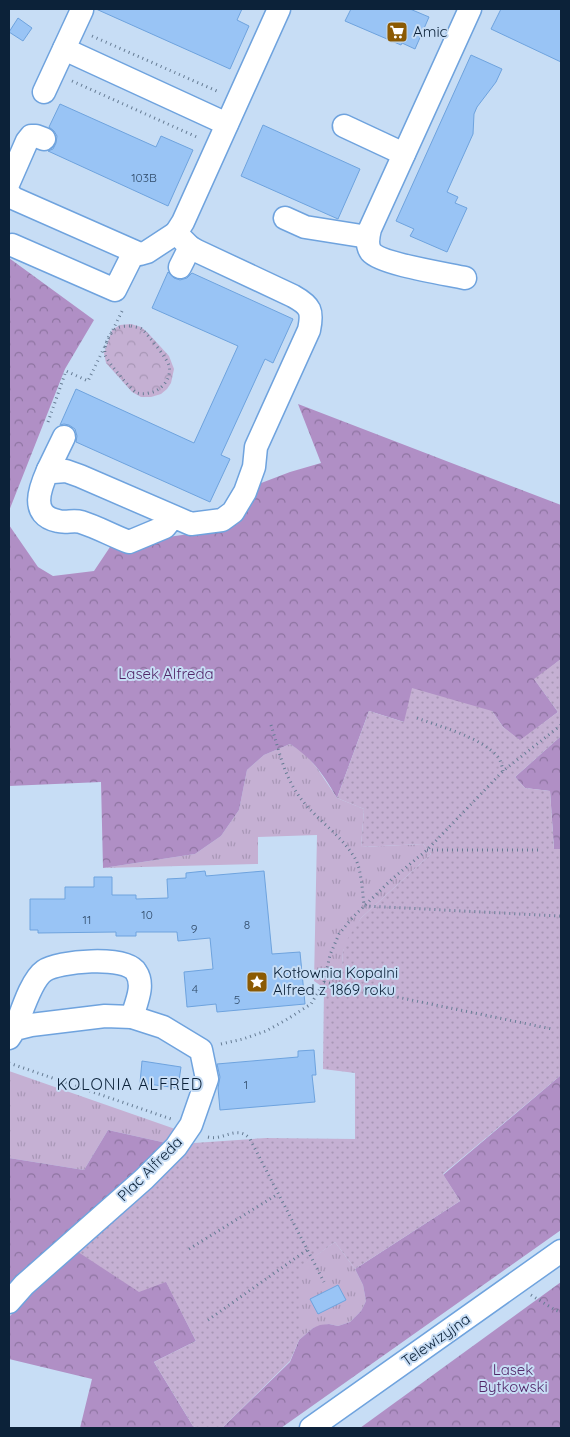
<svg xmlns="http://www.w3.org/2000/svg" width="570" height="1437" viewBox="0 0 570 1437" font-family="Quicksand,sans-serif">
  <defs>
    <pattern id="grass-tufts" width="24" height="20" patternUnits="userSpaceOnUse" patternTransform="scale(1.25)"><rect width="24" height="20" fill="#c5b0d3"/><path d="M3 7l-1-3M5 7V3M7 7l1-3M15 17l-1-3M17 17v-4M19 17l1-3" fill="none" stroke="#a897b6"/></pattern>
    <pattern id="forest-crowns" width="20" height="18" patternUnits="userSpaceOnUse" patternTransform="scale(1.25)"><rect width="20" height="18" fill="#b08fc5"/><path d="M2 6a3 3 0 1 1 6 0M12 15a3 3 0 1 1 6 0" fill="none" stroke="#8e74a1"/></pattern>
    <pattern id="park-crowns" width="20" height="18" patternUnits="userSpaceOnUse" patternTransform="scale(1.25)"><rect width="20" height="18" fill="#c5b0d3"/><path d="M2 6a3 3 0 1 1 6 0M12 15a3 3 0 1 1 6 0" fill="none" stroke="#a897b6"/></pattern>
    <pattern id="garden-dots" width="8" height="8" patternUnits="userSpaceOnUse" patternTransform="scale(1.25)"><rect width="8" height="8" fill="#c5b0d3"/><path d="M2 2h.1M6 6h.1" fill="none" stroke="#a897b6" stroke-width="1.8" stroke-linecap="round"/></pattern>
  </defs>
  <rect width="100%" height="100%" fill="#c7ddf5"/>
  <!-- grass -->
  <g fill="url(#grass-tufts)">
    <polygon points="290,744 304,753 317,768 337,798 364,809 361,847 423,844 431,854 361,918 343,951 341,985 324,988 314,981 317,835 258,837 258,864 103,868 195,854 221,836 239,810 247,770 264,755"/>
    <polygon points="9,1071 178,1130 171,1144 108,1130 84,1170 9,1158"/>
    <polygon points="335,1242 355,1269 363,1285 366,1301 361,1311 350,1322 338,1326 329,1324 313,1328 299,1340 298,1268"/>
  </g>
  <!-- forest -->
  <g fill="url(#forest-crowns)">
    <polygon points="9,258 94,320 65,369 9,511"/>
    <path d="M298,404L561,505V659L535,680L558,712L520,741L503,727L492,711L404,722L369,711L337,798C323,774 313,759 290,744L264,755L247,770L239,810L221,836L195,854L103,868L101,782L9,786V525L38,567L53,576L94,571L110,547L129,550L154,539L217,530L256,485L290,472L321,463Z"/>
    <polygon points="561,736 561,849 554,849 550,791 525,788 515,777"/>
    <polygon points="561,1075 561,1230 281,1428 222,1428 290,1362 299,1340 313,1328 320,1325 329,1324 338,1326 350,1322 361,1311 366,1301 363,1285 355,1269 460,1201 443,1175"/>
    <polygon points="108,1130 171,1144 9,1304 9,1158 84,1170"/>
    <polygon points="75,1250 166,1281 196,1341 154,1362 193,1426 197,1428 80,1428 92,1379 9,1359 9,1317"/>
    <polygon points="561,1282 561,1428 360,1428"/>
  </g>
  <!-- park -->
  <polygon fill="url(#park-crowns)" points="131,324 141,327 148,333 169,356 174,369 171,383 167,389 161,394 151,397 141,397 132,392 106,363 104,353 112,330 120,325"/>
  <!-- garden -->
  <polygon fill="url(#garden-dots)" points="561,659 561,736 515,777 525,788 550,791 554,849 561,849 561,1075 443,1174 460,1201 355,1269 335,1242 299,1268 299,1340 290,1361 222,1428 197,1428 193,1426 154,1362 196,1341 166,1282 139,1292 75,1250 194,1143 266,1138 355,1139 355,1073 323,1069 324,988 341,985 343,951 348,938 361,918 431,854 423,844 361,847 364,809 337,798 369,711 404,722 412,688 492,711 503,727 520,740 558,712 534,679"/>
  <!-- building -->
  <g fill="#99c4f5" stroke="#6ea3de">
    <polygon points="96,9 242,9 237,20 249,26 230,69"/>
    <polygon points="351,9 410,9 429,17 415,49 402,43 401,45 345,21"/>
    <polygon points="501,9 561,9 561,62 491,29"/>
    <polygon points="18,18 32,28 23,41 9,32"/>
    <polygon points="471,55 502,69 496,82 477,107 474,114 473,134 447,192 458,197 455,203 467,208 447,252 410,236 414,229 396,221"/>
    <polygon points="60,104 156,147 161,136 193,150 168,206 48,151 53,149 56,143 57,136 54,131 49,127"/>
    <polygon points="263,125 360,169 338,219 241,176"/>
    <polygon points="168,272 174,278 180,280 187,278 192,273 293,319 273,363 265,359 221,455 230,459 210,502 76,442 77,436 75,429 69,425 64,424 60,425 76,389 194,443 238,346 152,308"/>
    <polygon points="205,871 206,876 264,871 272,954 300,952 305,1004 217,1012 216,1004 187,1007 184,972 213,969 210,938 178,941 177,932 136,932 136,936 116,936 116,932 38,933 38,930 30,930 30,899 65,899 65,887 94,887 94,877 112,877 112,895 136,895 136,899 168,898 167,879 186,878 186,873"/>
    <polygon points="314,1050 316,1075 312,1075 315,1102 220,1110 218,1088 220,1077 217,1064 298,1057 298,1051"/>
    <polygon points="142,1061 181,1067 178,1088 140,1083"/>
    <polygon points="338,1285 346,1300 318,1314 310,1299"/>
  </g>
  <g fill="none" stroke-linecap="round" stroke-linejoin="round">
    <!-- minor casing -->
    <g stroke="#6fa3de" stroke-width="25">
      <g id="minor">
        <polyline points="64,49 227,124"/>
        <polyline points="44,92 82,10"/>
        <polyline points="344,126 404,154"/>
        <polyline points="9,182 27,141 31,136 36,136 44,139"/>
        <polyline points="9,193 13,198 140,254 147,252 176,233"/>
        <polyline points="285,218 305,227 368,237"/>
        <polyline points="12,245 115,290 134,252"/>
        <polyline points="180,267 190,247"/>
        <path d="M465,278C447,274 381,264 371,252C366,245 368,237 370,229L470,9"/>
        <polyline points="48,470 64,437"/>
        <path d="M173,517L165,527L129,542C113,536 97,527 81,522C74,520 65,523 58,521C29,515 40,488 48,470L53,472L66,471L80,476L191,524L222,520L233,512L245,492L254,467L256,447L309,330C313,311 311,306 293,296L197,251L190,247L176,233L183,222L279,9"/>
        <path d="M15,1029C21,1014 31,980 44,971C58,961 126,955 136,972C145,985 136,1003 132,1017"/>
        <polyline points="9,1038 15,1029 31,1025 105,1016 132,1017 163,1027 201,1050 207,1079 191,1125 176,1147 144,1179 24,1285 9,1302"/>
        <polyline points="311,1428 561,1251"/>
      </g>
    </g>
    <!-- path -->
    <g stroke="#667c94" stroke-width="3" stroke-dasharray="1 4" stroke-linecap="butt">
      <polyline points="92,36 219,92"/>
      <polyline points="72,81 199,138"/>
      <path d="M131,326C134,327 139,327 142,329C147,334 168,359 169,366C172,379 161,391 149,393C145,394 141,394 137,393C131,390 107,361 105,355C104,348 107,336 113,331C117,326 125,326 131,326Z"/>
      <polyline points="48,422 66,371 88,381 123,309"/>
      <path d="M417,718C441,727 481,737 498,757C501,761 502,766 503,771"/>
      <path d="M271,725C278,747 283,771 295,790C311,817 341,833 356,860C361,869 363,895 364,906L561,916"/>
      <polyline points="427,850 542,850"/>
      <polyline points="324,982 552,1029"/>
      <polyline points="221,1044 243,1039 266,1031 286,1020 311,1004 324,982 330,955 339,934 353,917 392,879 427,850 503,771 561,725"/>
      <polyline points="9,1063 171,1119"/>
      <path d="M208,1137C224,1141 237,1124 250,1139L324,1282"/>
      <polyline points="189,1249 278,1194"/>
      <polyline points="531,1295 555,1310 561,1312"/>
      <polyline points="208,1320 307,1250"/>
    </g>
    <!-- minor -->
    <use href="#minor" stroke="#fff" stroke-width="22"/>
  </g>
  <!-- icons -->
  <defs>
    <g id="supermarket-square" transform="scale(1.125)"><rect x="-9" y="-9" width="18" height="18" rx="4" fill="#8b5a03" stroke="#c7ddf5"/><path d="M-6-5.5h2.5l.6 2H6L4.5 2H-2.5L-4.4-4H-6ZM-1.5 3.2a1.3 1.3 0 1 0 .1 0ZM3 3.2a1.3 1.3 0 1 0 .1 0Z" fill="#fff"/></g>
    <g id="sight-square" transform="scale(1.125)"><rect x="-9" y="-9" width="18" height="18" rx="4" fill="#8b5a03" stroke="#c7ddf5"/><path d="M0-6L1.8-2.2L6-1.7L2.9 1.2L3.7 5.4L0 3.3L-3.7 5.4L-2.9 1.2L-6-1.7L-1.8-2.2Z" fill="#fff"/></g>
  </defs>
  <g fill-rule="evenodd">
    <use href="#supermarket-square" x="397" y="32"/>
    <use href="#sight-square" x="257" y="982"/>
  </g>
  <g text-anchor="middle" stroke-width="4" stroke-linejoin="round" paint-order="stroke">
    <!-- number labels -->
    <g font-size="12" fill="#2f4a68">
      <text x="144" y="182">103B</text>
      <text x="147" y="919">10</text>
      <text x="87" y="924">11</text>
      <text x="247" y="929">8</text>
      <text x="194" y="933">9</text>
      <text x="195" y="993">4</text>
      <text x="237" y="1004">5</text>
      <text x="246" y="1089">1</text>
    </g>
    <!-- poi labels -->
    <g font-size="15" fill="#0c2239" stroke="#c7ddf5" text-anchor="start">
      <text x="413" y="37">Amic</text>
      <text x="273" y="978">Kotłownia Kopalni<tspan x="273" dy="17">Alfred z 1869 roku</tspan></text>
    </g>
    <!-- park labels -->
    <g font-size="15" fill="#522769" stroke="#c7ddf5">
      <text x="166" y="679">Lasek Alfreda</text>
      <text x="513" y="1375">Lasek<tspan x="513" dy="17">Bytkowski</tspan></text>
    </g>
    <!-- street labels -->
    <g font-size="15" fill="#0c2239" stroke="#c7ddf5">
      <text transform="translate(150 1169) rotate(-45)" y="5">Plac Alfreda</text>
      <text transform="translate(436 1340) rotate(-35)" y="5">Telewizyjna</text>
    </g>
    <!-- neighbourhood labels -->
    <g font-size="16" letter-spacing="1" fill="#0c2239" stroke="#c7ddf5">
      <text x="130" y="1090">KOLONIA ALFRED</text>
    </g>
  </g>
  <!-- border -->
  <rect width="570" height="1437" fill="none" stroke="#0c2239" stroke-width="20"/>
</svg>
